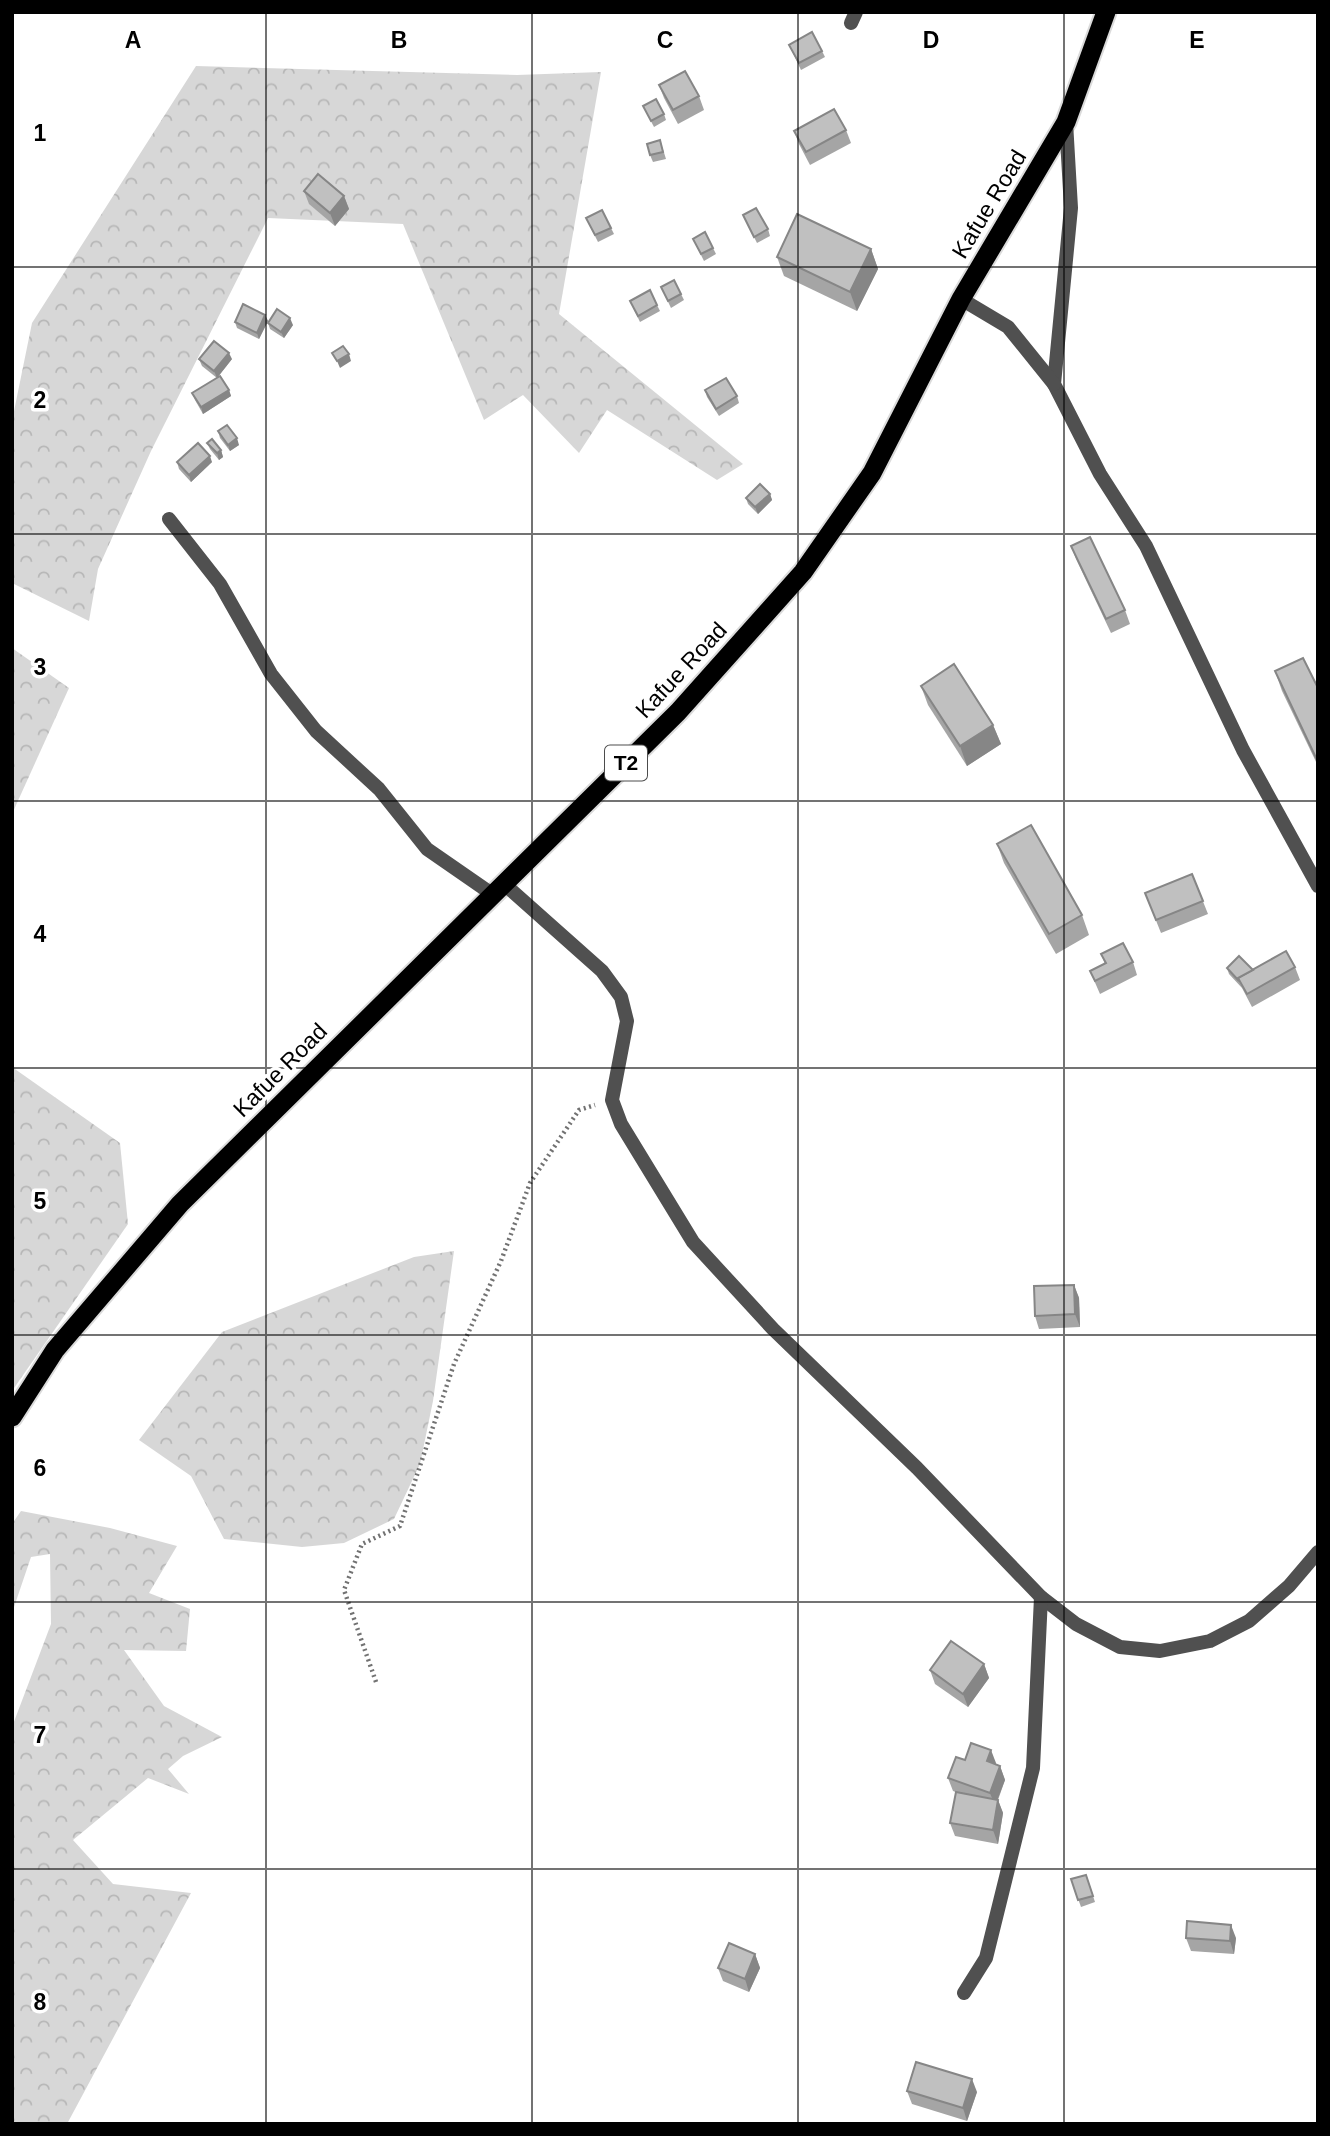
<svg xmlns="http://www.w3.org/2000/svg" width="1330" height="2136" viewBox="0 0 1330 2136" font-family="Helvetica,sans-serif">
  <defs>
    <pattern id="forest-crowns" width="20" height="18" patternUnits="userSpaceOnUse" patternTransform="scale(1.75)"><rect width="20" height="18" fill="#d7d7d7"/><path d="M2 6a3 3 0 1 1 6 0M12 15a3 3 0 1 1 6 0" fill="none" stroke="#b7b7b7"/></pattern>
  </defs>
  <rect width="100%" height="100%" fill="#fff"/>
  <!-- forest -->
  <g fill="url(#forest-crowns)">
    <polygon points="196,66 517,75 601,72 559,314 743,464 717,480 607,410 579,453 523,395 484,420 403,224 268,218 151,451 98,569 89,621 12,583 12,421 32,323"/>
    <polygon points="12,648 69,688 12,814"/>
    <polygon points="12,1067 120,1143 128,1224 12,1391"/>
    <polygon points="454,1251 433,1401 420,1464 394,1519 344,1543 302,1547 224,1539 191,1476 139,1440 222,1332 414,1257"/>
    <polygon points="21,1511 110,1528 177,1546 149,1593 190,1609 186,1651 124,1650 164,1706 222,1737 183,1756 168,1769 189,1794 148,1778 73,1840 113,1884 191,1893 67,2124 12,2124 12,1727 51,1624 50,1554 31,1557 12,1613 12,1524"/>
  </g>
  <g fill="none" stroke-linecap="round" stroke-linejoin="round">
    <!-- trunk casing -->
    <g stroke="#dbdbdb" stroke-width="23">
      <polyline id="trunk" points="12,1417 55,1350 180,1204 678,712 803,572 872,473 961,299 1066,122 1106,12"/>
    </g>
    <!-- path -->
    <polyline stroke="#727272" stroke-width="4.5" stroke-dasharray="2 3.5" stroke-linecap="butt" points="376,1682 344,1590 362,1544 400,1526 454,1364 501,1261 530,1183 579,1110 595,1105"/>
    <!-- minor -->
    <g stroke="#505050" stroke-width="14">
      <polyline points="851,23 856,12"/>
      <polyline points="1066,122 1071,208 1054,384 1100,474 1146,546 1243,750 1318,886"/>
      <polyline points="961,299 1008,327 1054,384"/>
      <polyline points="169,519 220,584 271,674 316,731 379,789 427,849 492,894"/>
      <polyline points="503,883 602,971 621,997 627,1021 612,1100 621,1124 693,1242 773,1329 917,1468 1041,1597 1076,1624 1120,1647 1160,1651 1210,1641 1249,1621 1289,1586 1318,1552"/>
      <polyline points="964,1993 986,1958 1033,1768 1041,1597"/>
    </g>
    <!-- trunk -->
    <use href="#trunk" stroke="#000" stroke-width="19"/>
  </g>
  <!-- wall -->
  <g fill="#a5a5a5">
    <polygon points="789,45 822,51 825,57 801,70"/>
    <polygon points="659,85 699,96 704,110 678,124 664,98"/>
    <polygon points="643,106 664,114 666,120 654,127"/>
    <polygon points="846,130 851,143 810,165 799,144 794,131"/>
    <polygon points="660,140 666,159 653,162 650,155"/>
    <polygon points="304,191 344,196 349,209 335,226 309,204"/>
    <polygon points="743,215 768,229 770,236 757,243"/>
    <polygon points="586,218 611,228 614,234 598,242"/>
    <polygon points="693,239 713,248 716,254 704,261"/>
    <polygon points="871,249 878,269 857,311 784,276 777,257"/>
    <polygon points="661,287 681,294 684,300 671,308"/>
    <polygon points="630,301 657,305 660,311 640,322"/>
    <polygon points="265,315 268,321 259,339 237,328 235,322"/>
    <polygon points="268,323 293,325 284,338 270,329"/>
    <polygon points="199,359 232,359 217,378 202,366"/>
    <polygon points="229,390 231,396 203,414 195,400 192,393"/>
    <polygon points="705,390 737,396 739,403 719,416 707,397"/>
    <polygon points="218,431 239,445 230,451 220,438"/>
    <polygon points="207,443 221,450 223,457 219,460 210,449"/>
    <polygon points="177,462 212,462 191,482 179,469"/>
    <polygon points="770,494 772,500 758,514 748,504 746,498"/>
    <polygon points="1071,546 1125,610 1130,624 1111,633 1076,559"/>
    <polygon points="1275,671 1318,688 1318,766 1282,691"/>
    <polygon points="921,686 993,725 1001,744 967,766 928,705"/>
    <polygon points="997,844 1082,915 1089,935 1056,954 1004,863"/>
    <polygon points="1192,874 1208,914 1161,933 1145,893"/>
    <polygon points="1101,954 1133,962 1137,975 1100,994 1090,971 1105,964"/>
    <polygon points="1295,967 1300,980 1252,1007 1242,988 1229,974 1227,968 1253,970"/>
    <polygon points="1074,1285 1079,1298 1080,1327 1039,1329 1035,1316"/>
    <polygon points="984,1664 989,1678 968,1707 935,1684 930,1670"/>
    <polygon points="965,1760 996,1763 995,1765 1000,1766 1005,1780 998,1800 1003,1813 998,1844 955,1836 950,1823 958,1793 953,1791 948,1778"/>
    <polygon points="1086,1875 1095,1902 1081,1907 1071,1879"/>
    <polygon points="1186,1938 1236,1938 1234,1954 1191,1951"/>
    <polygon points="755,1954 760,1968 749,1992 723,1981 718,1968"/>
    <polygon points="907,2091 977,2092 967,2121 912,2104"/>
  </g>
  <!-- shaded-wall -->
  <g fill="#868686">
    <polygon points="344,196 349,209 335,226 330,213"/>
    <polygon points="871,249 878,269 857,311 850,292"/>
    <polygon points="265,315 268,321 259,339 257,333"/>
    <polygon points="290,318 293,325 284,338 281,332"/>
    <polygon points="229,353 232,359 217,378 214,371"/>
    <polygon points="349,354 351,361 340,368 337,361"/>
    <polygon points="229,390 231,396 203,414 201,407"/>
    <polygon points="237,438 239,445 230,451 228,445"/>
    <polygon points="221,450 223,457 219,460 217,453"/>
    <polygon points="210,456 212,462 191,482 189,475"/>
    <polygon points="770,494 772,500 758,514 755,507"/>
    <polygon points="993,725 1001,744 967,766 960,746"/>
    <polygon points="1074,1285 1079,1298 1080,1327 1075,1314"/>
    <polygon points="984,1664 989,1678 968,1707 963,1694"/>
    <polygon points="991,1750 996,1763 991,1775 987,1761"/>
    <polygon points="1000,1766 1005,1780 995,1806 990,1793"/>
    <polygon points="998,1800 1003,1813 998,1844 993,1830"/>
    <polygon points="1231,1925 1236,1938 1234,1954 1230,1941"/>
    <polygon points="755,1954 760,1968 749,1992 745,1979"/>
    <polygon points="972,2079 977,2092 967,2121 963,2108"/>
  </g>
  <!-- building -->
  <g fill="#c0c0c0" stroke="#868686" stroke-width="2">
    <polygon points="812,32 822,51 799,63 789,45"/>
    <polygon points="685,71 699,96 673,110 659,85"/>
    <polygon points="656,99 664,114 651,121 643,106"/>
    <polygon points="834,109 846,130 806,152 794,131"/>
    <polygon points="660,140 663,152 650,155 647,144"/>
    <polygon points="318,174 344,196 330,213 304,191"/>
    <polygon points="756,208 768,229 754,237 743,215"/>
    <polygon points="602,210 611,228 595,235 586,218"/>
    <polygon points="797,214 871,249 850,292 777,257"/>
    <polygon points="705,232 713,248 701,254 693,239"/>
    <polygon points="674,280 681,294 668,301 661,287"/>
    <polygon points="650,290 657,305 638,316 630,301"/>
    <polygon points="243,304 265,315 257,333 235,322"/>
    <polygon points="277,309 290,318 281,332 268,323"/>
    <polygon points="214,341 229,353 214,371 199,359"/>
    <polygon points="343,346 349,354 337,361 332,353"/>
    <polygon points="220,376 229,390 201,407 192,393"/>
    <polygon points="726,378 737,396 716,409 705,390"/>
    <polygon points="227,425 237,438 228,445 218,431"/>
    <polygon points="212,439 221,450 217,453 207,443"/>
    <polygon points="198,443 210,456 189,475 177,462"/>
    <polygon points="760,484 770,494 755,507 746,498"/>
    <polygon points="1090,537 1125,610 1106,619 1071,546"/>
    <polygon points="1303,658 1318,688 1318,762 1275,671"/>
    <polygon points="954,664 993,725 960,746 921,686"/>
    <polygon points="1031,825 1082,915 1049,934 997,844"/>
    <polygon points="1192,874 1203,901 1156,920 1145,893"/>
    <polygon points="1123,943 1133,962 1095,981 1090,971 1106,963 1101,954"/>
    <polygon points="1286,951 1295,967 1247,994 1238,978"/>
    <polygon points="1239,956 1253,970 1238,978 1239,981 1227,968"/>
    <polygon points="1074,1285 1075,1314 1035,1316 1034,1286"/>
    <polygon points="951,1641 984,1664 963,1694 930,1670"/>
    <polygon points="971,1743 991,1750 987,1761 1000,1766 990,1793 948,1778 956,1757 965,1760"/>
    <polygon points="956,1792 998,1800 993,1830 950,1823"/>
    <polygon points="1086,1875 1093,1896 1078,1900 1071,1879"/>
    <polygon points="1187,1921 1231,1925 1230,1941 1186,1938"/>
    <polygon points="729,1943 755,1954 745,1979 718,1968"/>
    <polygon points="916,2062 972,2079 963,2108 907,2091"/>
  </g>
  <!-- grid -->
  <path fill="none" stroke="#000" stroke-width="2" stroke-opacity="0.55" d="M266,12V2124M532,12V2124M798,12V2124M1064,12V2124M12,267H1318M12,534H1318M12,801H1318M12,1068H1318M12,1335H1318M12,1602H1318M12,1869H1318"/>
  <g text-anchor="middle" stroke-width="7" stroke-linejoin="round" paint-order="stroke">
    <!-- shield labels -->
    <rect fill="#fff" stroke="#4c4c4c" stroke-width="2" x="605" y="745.5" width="42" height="35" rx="5"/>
    <g font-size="21" font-weight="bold" fill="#000">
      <text x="626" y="770">T2</text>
    </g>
    <!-- street labels -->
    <g font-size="23" fill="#000" stroke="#fff">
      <text transform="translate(989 204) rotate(-59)" y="8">Kafue Road</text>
      <text transform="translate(681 670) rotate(-47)" y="8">Kafue Road</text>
      <text transform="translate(280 1070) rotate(-45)" y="8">Kafue Road</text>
    </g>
  </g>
  <g font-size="23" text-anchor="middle" font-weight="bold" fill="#000" stroke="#fff" stroke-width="7" stroke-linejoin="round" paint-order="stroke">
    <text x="133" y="48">A</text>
    <text x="399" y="48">B</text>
    <text x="665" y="48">C</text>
    <text x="931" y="48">D</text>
    <text x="1197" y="48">E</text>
    <text x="40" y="141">1</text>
    <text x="40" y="408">2</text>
    <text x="40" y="675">3</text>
    <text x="40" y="942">4</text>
    <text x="40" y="1209">5</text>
    <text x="40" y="1476">6</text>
    <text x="40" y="1743">7</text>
    <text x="40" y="2010">8</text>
  </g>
  <!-- border -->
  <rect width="1330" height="2136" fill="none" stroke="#000000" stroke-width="28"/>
</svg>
